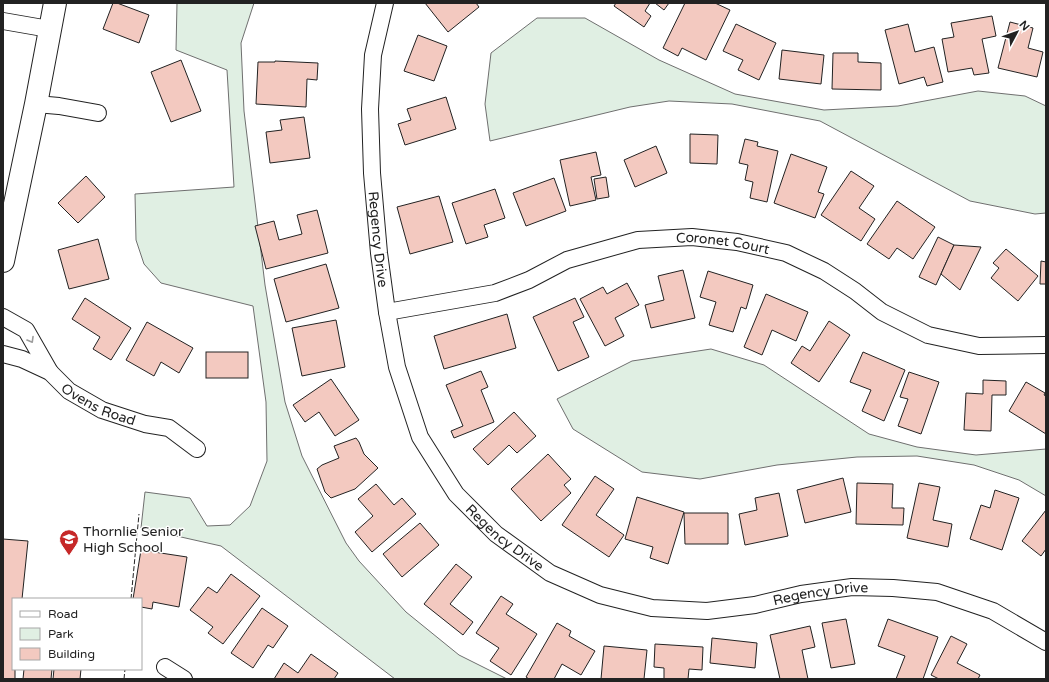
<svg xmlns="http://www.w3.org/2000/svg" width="1049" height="682" viewBox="0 0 1049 682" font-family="'Varela Round',sans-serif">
  <rect width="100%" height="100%" fill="#fff"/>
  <!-- green -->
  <g fill="#e0efe3" stroke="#6f6f6f">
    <polygon points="177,3 254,3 241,43 244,111 265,285 285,402 302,456 346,543 359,561 406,612 459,655 507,679 395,679 221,546 141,528 145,492 190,498 207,526 230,525 250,506 267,461 266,402 253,306 161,283 144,264 136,240 135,194 234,187 227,70 176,50"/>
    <polygon points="537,18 585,18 659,60 735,94 824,110 898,106 978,91 1025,96 1046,106 1046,213 1035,214 970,201 820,121 732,104 669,101 630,107 490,141 485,104 491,53"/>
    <polygon points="711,349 764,365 869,434 917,447 976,455 1046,449 1046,496 1019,480 974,465 917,456 857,457 777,465 700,479 642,472 573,429 557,399 632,361"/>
  </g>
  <!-- building -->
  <g fill="#f3c9c0" stroke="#222">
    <polygon points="113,3 117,3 149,15 139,43 103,29"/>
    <polygon points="425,3 476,3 479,7 448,32"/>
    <polygon points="616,3 650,3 645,11 651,16 644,27 614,6"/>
    <polygon points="655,3 669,3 664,10"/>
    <polygon points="685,3 715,3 730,10 706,60 682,48 678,56 663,48"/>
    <polygon points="992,16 996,36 982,39 989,73 974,75 972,68 948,72 942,39 954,37 951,23"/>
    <polygon points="1010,22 1033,28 1028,48 1043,52 1037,77 998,68"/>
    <polygon points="736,24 776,43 759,80 738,70 743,60 723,51"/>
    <polygon points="908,24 915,52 934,47 943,82 927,86 924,77 899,84 885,30"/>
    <polygon points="418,35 447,46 434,81 404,71"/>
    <polygon points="782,50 824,55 821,84 779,79"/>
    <polygon points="833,53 858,53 858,62 881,63 881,90 832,89"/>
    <polygon points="181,60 201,111 171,122 151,72"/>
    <polygon points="275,61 318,63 317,80 307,79 306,107 256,104 258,62 275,62"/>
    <polygon points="446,97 456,129 405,145 398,124 411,120 407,109"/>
    <polygon points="304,117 310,158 270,163 266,132 282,130 280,120"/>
    <polygon points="690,134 718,135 717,164 690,163"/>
    <polygon points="745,139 758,142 757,146 778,151 767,202 750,198 753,182 745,180 748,165 739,163"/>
    <polygon points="656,146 667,173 635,187 624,160"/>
    <polygon points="596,152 601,175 591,177 596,200 570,206 560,160"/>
    <polygon points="791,154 827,167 818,192 824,194 815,218 774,203"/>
    <polygon points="851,171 874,186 859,208 875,219 861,241 821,215"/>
    <polygon points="86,176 105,197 78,223 58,203"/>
    <polygon points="606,177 609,197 597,199 594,179"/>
    <polygon points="554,178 566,211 526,226 513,193"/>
    <polygon points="495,189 505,218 484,225 488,237 466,244 452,203"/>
    <polygon points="439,196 453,242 410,254 397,207"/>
    <polygon points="897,201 935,227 913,259 897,248 889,259 867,244"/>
    <polygon points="317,210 328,253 266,269 255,226 274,221 279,240 302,234 297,215"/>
    <polygon points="938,237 954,245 936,285 919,277"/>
    <polygon points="98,239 109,279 69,289 58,250"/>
    <polygon points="954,245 981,247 960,290 941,274"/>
    <polygon points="1006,249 1038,276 1018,301 991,278 999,268 993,263"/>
    <polygon points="1041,261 1046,262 1046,284 1040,284"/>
    <polygon points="326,264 339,308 286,322 274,279"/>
    <polygon points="683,270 695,318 651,328 645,305 664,300 658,276"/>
    <polygon points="708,271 753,285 746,309 741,307 733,332 709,325 716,302 700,297"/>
    <polygon points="627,283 639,305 615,318 624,336 605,346 580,299 603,287 607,294"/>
    <polygon points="766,294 808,312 796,341 772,330 762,355 744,347"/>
    <polygon points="85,298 131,328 111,360 93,349 100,337 72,319"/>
    <polygon points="575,298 584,317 573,322 589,357 558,371 533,317"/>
    <polygon points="507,314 516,348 444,369 434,336"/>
    <polygon points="336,320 345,367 302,376 292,328"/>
    <polygon points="829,321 850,335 819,382 791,363 802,346 810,351"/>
    <polygon points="147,322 193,348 179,373 161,362 154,376 126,360"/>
    <rect x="206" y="352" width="42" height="26"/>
    <polygon points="863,352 905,370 884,421 862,411 871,390 850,382"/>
    <polygon points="481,371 488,387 481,390 494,422 454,438 451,431 463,426 446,385"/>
    <polygon points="909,372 939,382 921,434 898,426 908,399 900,397"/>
    <polygon points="331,379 359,420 335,436 319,412 305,422 293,405"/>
    <polygon points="983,380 1006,381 1006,395 992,395 991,431 964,430 966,393 983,394"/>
    <polygon points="1026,382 1045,393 1044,395 1046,396 1046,434 1009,411"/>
    <polygon points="514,412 536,436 517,453 509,445 488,465 473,449"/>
    <polygon points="356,438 359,442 364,454 378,468 355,489 331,498 325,492 317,469 322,465 339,458 334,446"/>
    <polygon points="548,454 571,479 564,485 571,493 541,521 511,489"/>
    <polygon points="595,476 614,489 596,515 624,535 609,557 562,525"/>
    <polygon points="843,478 851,512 805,523 797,490"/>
    <polygon points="857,483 893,484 892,508 904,508 903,525 856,524"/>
    <polygon points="919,483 940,487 933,520 952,524 948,547 907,538"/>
    <polygon points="376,484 394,505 402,498 416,514 372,552 355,532 373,516 358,499"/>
    <polygon points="995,490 1019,498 1002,550 970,539 981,505 990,508"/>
    <polygon points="779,493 788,536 745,545 739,514 757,510 755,498"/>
    <polygon points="637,497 684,512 668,564 650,558 653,547 625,539"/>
    <polygon points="1046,510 1046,549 1041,556 1022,541"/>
    <polygon points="684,513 728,513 728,544 685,544"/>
    <polygon points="420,523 439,545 402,577 383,554"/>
    <polygon points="3,539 28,541 22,599 13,599 13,669 15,669 15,679 3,679"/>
    <polygon points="141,550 187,557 179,607 153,602 152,609 141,607 141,599 133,599"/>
    <polygon points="456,564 472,577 450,604 473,622 463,635 424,604"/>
    <polygon points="231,574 260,596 223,644 208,633 213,627 190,610 208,587 217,593"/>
    <polygon points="501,596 513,604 506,614 537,634 511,675 490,661 499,648 476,633"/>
    <polygon points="262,608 288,626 273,648 268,645 253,668 231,653"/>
    <polygon points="846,619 855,664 831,668 822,623"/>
    <polygon points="888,619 938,637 923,679 896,679 905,656 878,646"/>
    <polygon points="557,623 571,631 569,636 595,651 581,675 562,664 554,679 529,679 526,677"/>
    <polygon points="810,626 815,647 802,650 808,679 780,679 770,635"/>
    <polygon points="951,636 967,644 957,663 980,675 978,679 939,679 931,675"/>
    <polygon points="712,638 757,643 755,668 710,663"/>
    <polygon points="655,644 703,647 702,670 689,669 688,679 664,679 664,668 654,667"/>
    <polygon points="604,646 647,650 644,679 601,679"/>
    <polygon points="311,654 338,673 334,679 274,679 284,663 298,673"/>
    <polygon points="24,669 52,669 51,679 23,679"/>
    <polygon points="54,669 81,669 80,679 53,679"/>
  </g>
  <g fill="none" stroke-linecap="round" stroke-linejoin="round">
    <!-- street casing -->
    <g stroke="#222" stroke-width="18">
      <g id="street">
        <path id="s1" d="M385,3L373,55L370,109L372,173L379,253L387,312L397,367L420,437L456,494L496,534L550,573L600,595L652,608L707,611L755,605L801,594L852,587L893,588L937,592L993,611L1046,642"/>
        <polyline points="3,21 49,29"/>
        <polyline points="36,104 59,106 98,113"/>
        <path id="s2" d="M387,312L495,293L529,280L567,260L638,240L692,237L737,242L786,253L824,271L855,291L882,312L928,335L979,346L1046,345"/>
        <polyline points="3,317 26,330 50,372"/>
        <path id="s3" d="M3,354L22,359L50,372L69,391L102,410L145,424L169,428L197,449"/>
        <polyline points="165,667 184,679"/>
      </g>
    </g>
    <!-- secondary casing -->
    <g stroke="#222" stroke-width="24">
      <polyline id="secondary" points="3,261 36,104 55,3"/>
    </g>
    <!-- street -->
    <use href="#street" stroke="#fff" stroke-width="16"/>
    <!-- secondary -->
    <use href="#secondary" stroke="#fff" stroke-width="22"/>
    <!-- fence -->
    <g stroke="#222" stroke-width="1" stroke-dasharray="5 2" stroke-linecap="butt">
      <polyline points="131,599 139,514"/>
      <polyline points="124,679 125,669"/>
    </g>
  </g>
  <!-- one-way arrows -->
  <defs><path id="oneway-chevron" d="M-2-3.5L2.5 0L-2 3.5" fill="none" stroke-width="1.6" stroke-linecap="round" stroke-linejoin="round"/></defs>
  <use stroke="#9c9c9c" href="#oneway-chevron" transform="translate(31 340) rotate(60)"/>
  <!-- icons -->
  <defs>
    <g id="school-pin" transform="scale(1)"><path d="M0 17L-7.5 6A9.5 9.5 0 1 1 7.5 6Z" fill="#c62828" stroke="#fff"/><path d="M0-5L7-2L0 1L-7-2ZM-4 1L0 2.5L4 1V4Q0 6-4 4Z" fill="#fff"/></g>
  </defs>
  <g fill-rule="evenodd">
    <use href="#school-pin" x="69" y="539"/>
  </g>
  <g text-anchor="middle" stroke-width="3" stroke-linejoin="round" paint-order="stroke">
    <!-- street labels -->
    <g font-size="14" fill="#222" stroke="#fff">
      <text dy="5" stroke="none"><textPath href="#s1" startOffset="238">Regency Drive</textPath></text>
      <text dy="5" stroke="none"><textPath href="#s2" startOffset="348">Coronet Court</textPath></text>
      <text dy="5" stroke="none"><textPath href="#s3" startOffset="110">Ovens Road</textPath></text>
      <text dy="5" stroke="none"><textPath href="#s1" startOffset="574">Regency Drive</textPath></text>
      <text dy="5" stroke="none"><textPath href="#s1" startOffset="910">Regency Drive</textPath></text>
    </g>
    <!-- poi labels -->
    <g font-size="14" fill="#222" stroke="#fff" text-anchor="start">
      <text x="83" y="536">Thornlie Senior<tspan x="83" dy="16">High School</tspan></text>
    </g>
  </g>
  <!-- border -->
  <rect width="1049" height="682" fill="none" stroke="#222222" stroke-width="8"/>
  <!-- legend -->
  <rect x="12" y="598" width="130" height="72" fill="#ffffff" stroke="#a7a7a7"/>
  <rect x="20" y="611" width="20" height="6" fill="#ffffff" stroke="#a7a7a7"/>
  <text x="48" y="618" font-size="12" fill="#222222">Road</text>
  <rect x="20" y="628" width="20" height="12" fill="#e0efe3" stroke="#a7a7a7"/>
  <text x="48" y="638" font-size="12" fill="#222222">Park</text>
  <rect x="20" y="648" width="20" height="12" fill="#f3c9c0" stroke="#a7a7a7"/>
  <text x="48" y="658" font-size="12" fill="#222222">Building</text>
  <!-- north arrow -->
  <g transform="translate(1017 32) rotate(49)" stroke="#ffffff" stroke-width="3" paint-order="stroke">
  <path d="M0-3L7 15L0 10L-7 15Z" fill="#222222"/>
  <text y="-6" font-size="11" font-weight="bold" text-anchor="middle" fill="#222222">N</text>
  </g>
</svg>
